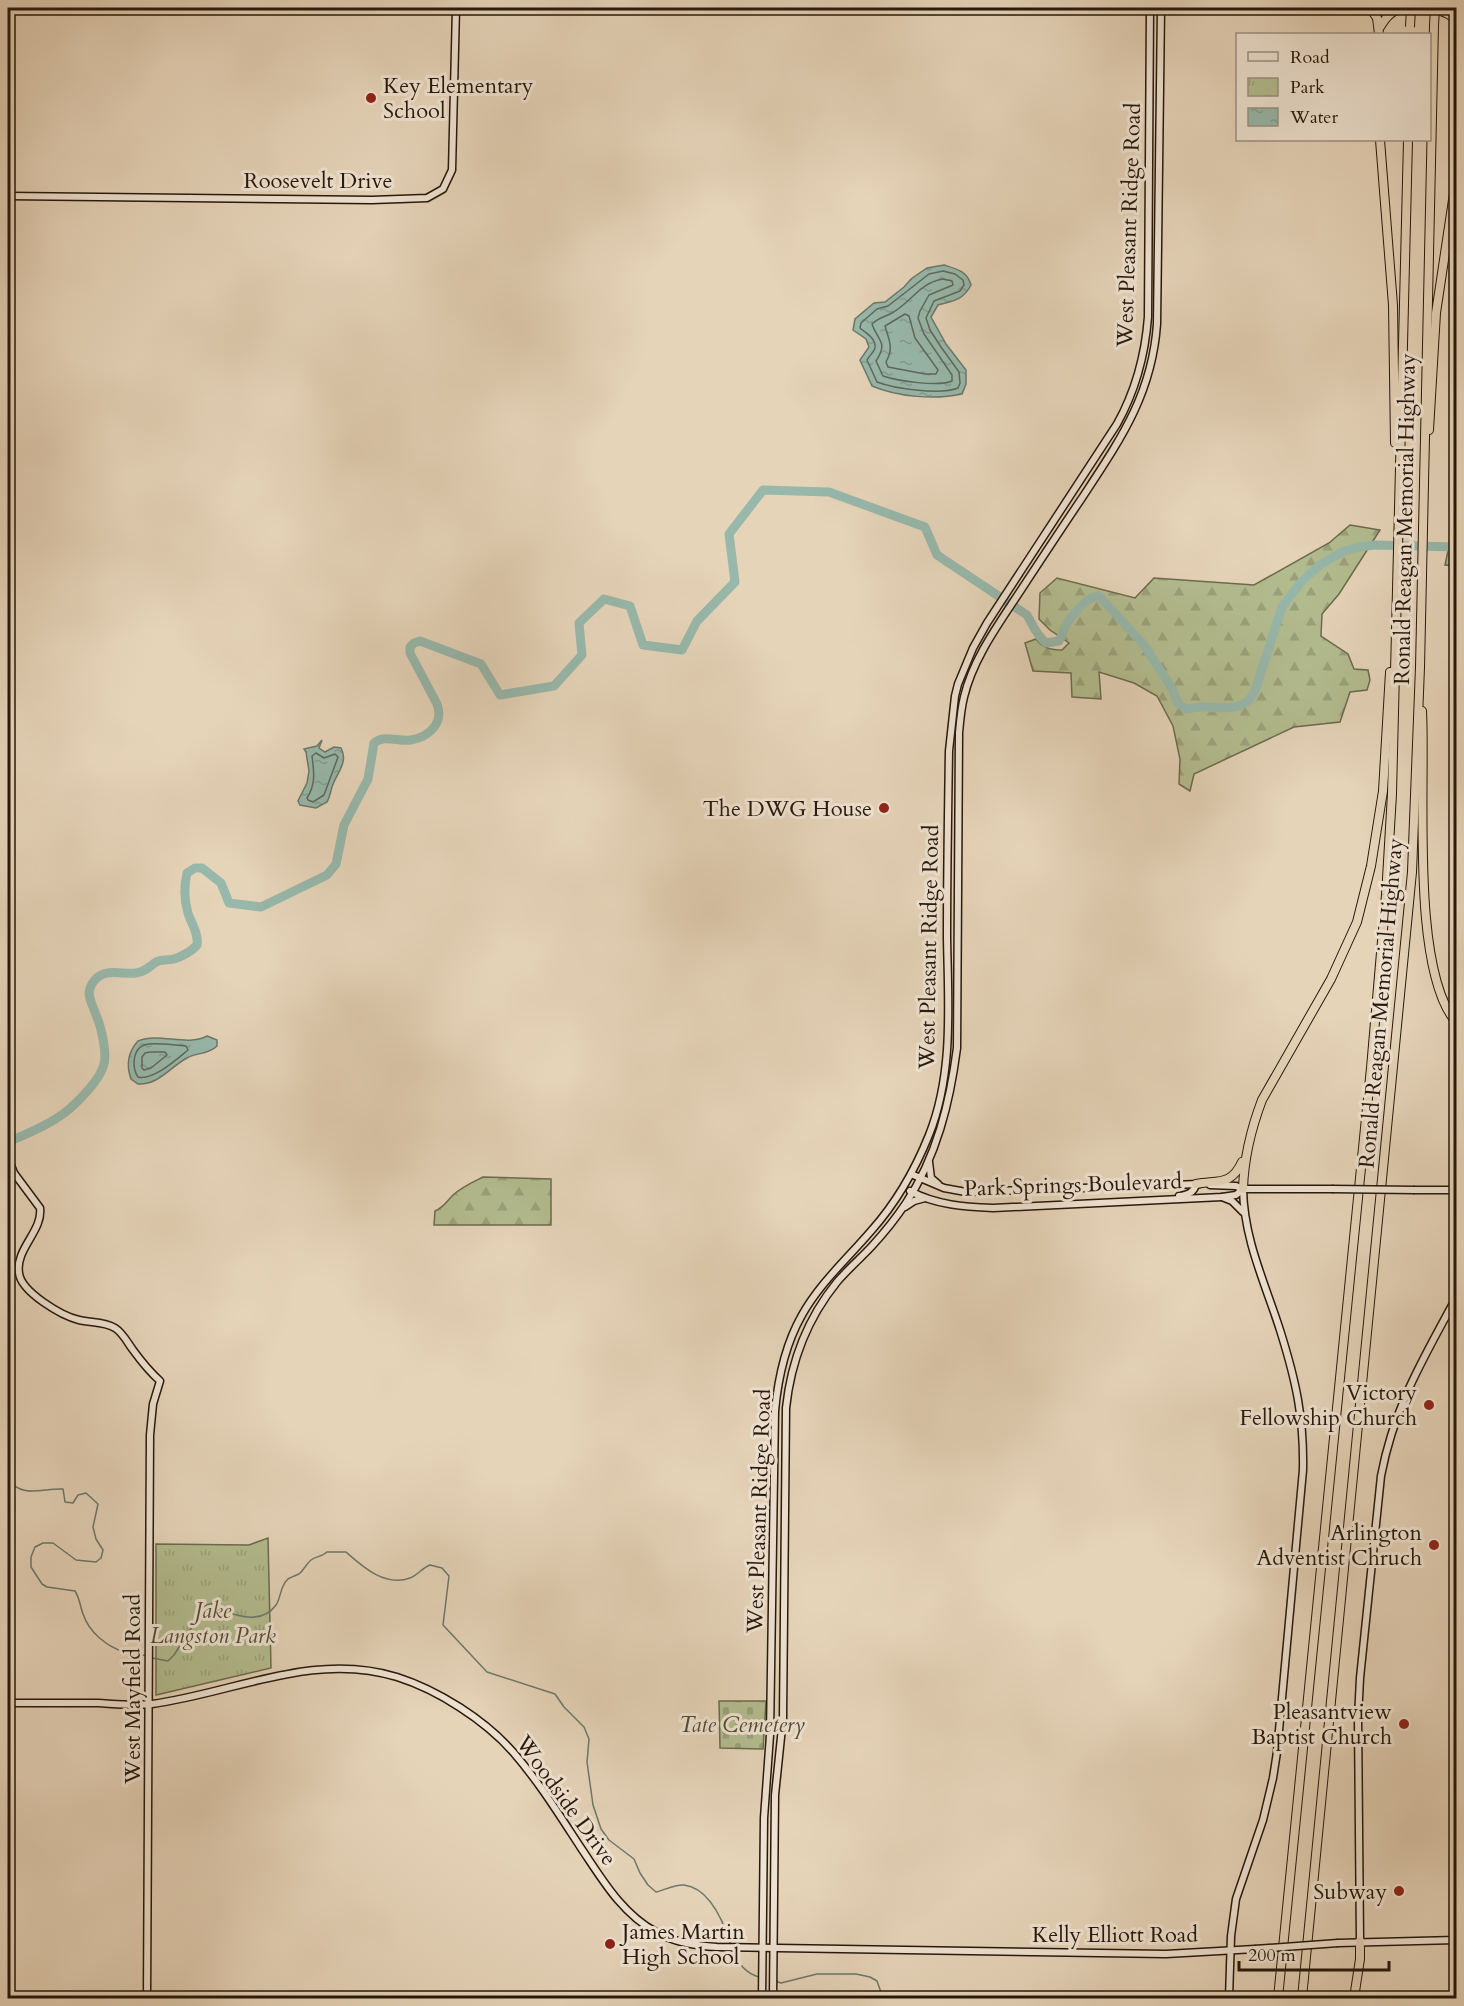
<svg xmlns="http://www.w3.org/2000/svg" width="1464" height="2006" viewBox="0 0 1464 2006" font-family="Cardo,serif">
  <defs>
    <pattern id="forest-firs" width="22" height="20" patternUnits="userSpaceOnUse" patternTransform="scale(1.5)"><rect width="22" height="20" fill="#b3bd90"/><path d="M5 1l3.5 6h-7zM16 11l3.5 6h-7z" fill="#9aa27b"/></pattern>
    <pattern id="cemetery-stones" width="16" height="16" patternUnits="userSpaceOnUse" patternTransform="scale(1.5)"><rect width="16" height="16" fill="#b3bd90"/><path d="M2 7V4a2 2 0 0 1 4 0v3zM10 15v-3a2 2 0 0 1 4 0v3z" fill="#9aa27b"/></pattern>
    <pattern id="park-tufts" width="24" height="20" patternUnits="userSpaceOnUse" patternTransform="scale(1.5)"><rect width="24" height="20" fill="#b3bd90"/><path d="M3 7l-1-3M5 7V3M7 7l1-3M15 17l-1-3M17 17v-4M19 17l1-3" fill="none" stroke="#9aa27b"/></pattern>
    <pattern id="water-ripples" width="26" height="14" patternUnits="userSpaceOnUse" patternTransform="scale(1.5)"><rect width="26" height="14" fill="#97b8ab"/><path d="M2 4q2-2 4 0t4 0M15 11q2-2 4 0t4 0" fill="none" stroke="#829d92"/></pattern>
  </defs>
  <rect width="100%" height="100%" fill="#e6d4b9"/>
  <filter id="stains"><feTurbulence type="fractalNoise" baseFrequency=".00333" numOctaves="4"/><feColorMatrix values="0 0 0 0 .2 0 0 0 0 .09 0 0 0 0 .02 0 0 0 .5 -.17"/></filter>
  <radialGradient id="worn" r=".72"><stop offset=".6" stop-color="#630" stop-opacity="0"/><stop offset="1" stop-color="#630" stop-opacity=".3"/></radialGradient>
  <!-- forest -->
  <g fill="url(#forest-firs)" stroke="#6c6a4e" stroke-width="1.5">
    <polygon points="1456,513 1456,566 1445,565"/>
    <path d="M1350,525L1380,530L1339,594L1322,614L1321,636L1348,654L1354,669L1368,670L1370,680L1367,690L1350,692L1340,722L1294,727L1194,774L1190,791L1179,784L1180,759L1173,726L1157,696L1134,683L1099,672L1101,699L1072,697L1071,673L1033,671L1025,643L1036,639C1043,648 1051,650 1062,650L1069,643L1050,630L1039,619L1040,593L1057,578L1135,598L1154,578L1254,585L1329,543Z"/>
    <path d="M483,1177L551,1179V1225H434L435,1211C444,1207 446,1202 453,1195C462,1187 473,1182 483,1177Z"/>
  </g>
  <!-- cemetery -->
  <polygon fill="url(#cemetery-stones)" stroke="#6c6a4e" stroke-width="1.5" points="719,1701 766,1701 763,1749 720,1748"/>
  <!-- park -->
  <polygon fill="url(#park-tufts)" stroke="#6c6a4e" stroke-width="1.5" points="268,1538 271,1668 156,1695 156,1544 249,1545"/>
  <!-- water -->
  <g fill="url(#water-ripples)" stroke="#6a786b" stroke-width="1.5">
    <path d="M944,265C957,269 967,271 971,285C963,300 954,301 938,305L931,317L946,344L966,370V384L962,394C935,400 898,397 872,386L860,360L869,347L866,339L853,330L855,319L874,303L885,302L904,287L911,279L927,268Z"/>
    <path d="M322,740L319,748L325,752L334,747L341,748C349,762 336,774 332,787C330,793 330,797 327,802L316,808L300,805L298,801L307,783L309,771L306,752L304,749L317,746Z"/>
    <path d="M207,1036L217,1040V1046C208,1055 197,1052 187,1058C170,1067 159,1085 138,1084L131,1079C126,1065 128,1052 138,1041C160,1032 186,1047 207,1036Z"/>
  </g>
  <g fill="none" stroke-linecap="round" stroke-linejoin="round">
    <!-- shore -->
    <g stroke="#5e685b" stroke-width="1.5">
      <path d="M943,271L955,274L963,280L964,285L960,291L934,301L926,318L930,330L941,347L959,372L960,383L958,388C941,395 895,389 877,382L867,360C869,356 874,352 875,348C876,338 866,333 860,328L861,323L877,309L888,306L929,274Z"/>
      <path d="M943,279L952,281L953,285L929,295L920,311L918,318L924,334L952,375V381C938,387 898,381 883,376L876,361C889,342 877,340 872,324C879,317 885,317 892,313C911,302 921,282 943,279Z"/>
      <path d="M905,314L909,316L915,338L938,370L936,374H925L888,367L886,362C894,348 889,340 885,326Z"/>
      <path d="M316,753L324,758L335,754L338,757L324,795L313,802L308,800L307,798C316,784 314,772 312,756Z"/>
      <path d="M165,1044L186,1046L188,1050C177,1059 153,1081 138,1077C132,1068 132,1050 144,1045C150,1043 159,1044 165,1044Z"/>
      <polygon points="150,1052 165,1052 167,1055 151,1068 144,1070 142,1068 142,1057 145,1053"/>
    </g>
    <!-- stream -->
    <g stroke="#6a786b" stroke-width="1.5">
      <path d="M8,1479C22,1499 43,1488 63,1489L65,1502L73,1503L78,1495L86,1493L98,1504L93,1527L96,1539L103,1550L101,1558L96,1562L76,1560L53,1543H43L35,1547L31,1557V1567L42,1584L47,1587L75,1591C80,1599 80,1606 83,1614C89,1632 106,1646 124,1652C131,1654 140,1654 147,1656"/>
      <path d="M152,1658L168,1661L174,1655L206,1605L214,1603C229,1616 261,1626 276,1605C281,1598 280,1587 287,1580C290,1577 295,1576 299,1574C304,1570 306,1564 311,1560C316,1556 322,1557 327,1552H346C363,1567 385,1587 410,1578C418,1575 422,1568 430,1565L442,1568L449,1576L443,1625L487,1672L555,1694L564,1707L584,1727L589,1739L587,1762L593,1805L601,1829L609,1840L634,1859L640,1873L648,1885L656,1892C665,1890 675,1884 684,1885C710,1888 724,1923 731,1945"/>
      <path d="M733,1949C737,1962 745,1973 759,1977"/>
      <polyline points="775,1981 781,1983 817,1974 856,1974 870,1977 877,1981 883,1998"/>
    </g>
    <!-- river -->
    <path stroke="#97b8ab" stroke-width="9" d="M8,1142C24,1135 42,1128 57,1118C72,1109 100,1081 104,1064C107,1052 101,1026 96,1015C92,1002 84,994 94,981C104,967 122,975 136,973C145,972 149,967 156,962C162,959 167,961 174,959C181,957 192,951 197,945C199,934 191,923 188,913C184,900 184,886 187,873L195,868H202L221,883L229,903L261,907L327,875L336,864L344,825L368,779L374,743C384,734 398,742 411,740C429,737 444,723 437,704L410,653V647L414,643L420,641L481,664L500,695L554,686L582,655L579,623L604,599L630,606L643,645L682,650L697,621L735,582L729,534L763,490L829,492L925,527L937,555L1027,615C1033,625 1036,635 1046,643L1059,641C1063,635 1063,629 1067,623C1074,613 1087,596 1099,596L1144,645L1171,687L1178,703L1186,709C1192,709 1198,706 1205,707C1225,708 1245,712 1255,691L1282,607L1301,582L1320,565L1342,552L1358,547L1376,545L1456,547"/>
    <!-- secondary casing -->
    <g stroke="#26180b" stroke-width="9">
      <g id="secondary">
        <polyline points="8,196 372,200 427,198 443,189 452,170 456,8"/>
        <path d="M8,1157L14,1173L40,1208C43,1231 15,1249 19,1273C21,1292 62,1316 79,1320C91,1323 104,1321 115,1328C123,1333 127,1342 133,1350C141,1361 150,1372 160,1381L153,1404L150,1435L147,1998"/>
        <polyline points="929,1162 931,1178 938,1184"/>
        <polyline points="911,1174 944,1188 966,1192 1200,1184"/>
        <polyline points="1210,1185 1236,1186 1243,1189 1332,1189"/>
        <polyline points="1415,1190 1456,1190"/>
        <path d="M910,1191C936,1205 965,1207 993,1208L1222,1197L1236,1195L1243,1189"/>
        <path d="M1179,1196C1187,1195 1194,1193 1196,1184"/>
        <polyline points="1222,1197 1232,1201 1243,1212"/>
        <polyline points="905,1207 914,1201 925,1198"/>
        <path d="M8,1703C38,1703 68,1703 98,1703C116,1704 135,1706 152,1704C234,1693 313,1651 397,1677C438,1690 485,1720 513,1752C539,1782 560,1816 581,1848C602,1879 622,1914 656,1932C674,1942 696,1946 717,1947L1166,1954L1255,1949"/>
        <path d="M1360,1941L1358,1718L1360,1678L1381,1476C1394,1407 1423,1359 1456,1298"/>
        <polyline points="1338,1943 1456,1940"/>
        <path d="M762,1998L764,1818L770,1735L775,1411C778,1378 785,1345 802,1315C820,1283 847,1259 871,1231C896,1203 915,1170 929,1135C954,1073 948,1002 947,937C947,875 948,813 949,751L955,696L958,684L973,648L987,623L1117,424C1136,390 1145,356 1148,317L1150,8"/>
        <path d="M773,1998L775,1795L783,1718L786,1408C791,1361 807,1319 837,1282C848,1269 861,1258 872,1246C884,1233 896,1218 906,1203C937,1156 950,1102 957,1048L959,733C960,721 961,709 964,697C973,659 998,625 1019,593C1040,561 1061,529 1082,498C1120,440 1152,395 1157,324L1161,8"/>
        <path d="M1229,1998L1231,1936L1236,1899L1263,1820L1273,1778L1277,1752L1303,1470C1304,1417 1296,1381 1280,1330C1265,1283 1244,1240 1243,1189"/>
      </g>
    </g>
    <!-- highway casing -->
    <g stroke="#26180b" stroke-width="10">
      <g id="highway">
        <polyline points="1370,8 1377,18 1379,34"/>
        <path d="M1380,27C1384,20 1389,13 1397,10C1413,6 1447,7 1456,21"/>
        <polyline points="1380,140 1393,305 1395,443"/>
        <polyline points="1429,430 1436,313 1456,180"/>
        <path d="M1422,711C1426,783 1410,969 1456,1022"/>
        <path d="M1196,1184C1218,1180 1231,1186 1242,1162"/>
        <path d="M1243,1189C1244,1157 1251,1129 1262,1100L1331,979L1357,922L1371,866L1383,791L1390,672"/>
        <polyline points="1278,1998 1371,1068 1386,895 1392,794 1408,140"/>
        <polyline points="1302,1998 1412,872 1420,667 1434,25"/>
        <polyline points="1354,1998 1360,1959 1360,1941"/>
      </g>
    </g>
    <!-- secondary -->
    <use href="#secondary" stroke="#efe3d2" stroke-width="6"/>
    <!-- highway -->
    <use href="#highway" stroke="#e6d4b9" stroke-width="8"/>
    <!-- secondary-bridge casing -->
    <g stroke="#26180b" stroke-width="9" stroke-linecap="butt">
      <g id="secondary-bridge">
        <polyline points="1332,1189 1415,1190"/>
        <polyline points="1255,1949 1338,1943"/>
      </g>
    </g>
    <!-- highway-bridge casing -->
    <g stroke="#26180b" stroke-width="10" stroke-linecap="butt">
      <g id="highway-bridge">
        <polyline points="1434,25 1435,8"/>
        <polyline points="1410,27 1411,8"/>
      </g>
    </g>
    <!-- secondary-bridge -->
    <use href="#secondary-bridge" stroke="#efe3d2" stroke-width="6"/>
    <!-- highway-bridge -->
    <use href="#highway-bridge" stroke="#e6d4b9" stroke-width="8"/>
  </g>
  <!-- markers -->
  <g fill="#8f2418" stroke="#efe3d2" stroke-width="2">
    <circle cx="371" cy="98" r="6"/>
    <circle cx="884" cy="808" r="6"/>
    <circle cx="1429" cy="1405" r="6"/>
    <circle cx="1434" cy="1545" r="6"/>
    <circle cx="1404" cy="1724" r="6"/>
    <circle cx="1399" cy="1891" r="6"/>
    <circle cx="610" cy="1944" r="6"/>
  </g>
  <g text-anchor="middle" stroke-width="6" stroke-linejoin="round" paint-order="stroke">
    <!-- poi labels -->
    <g font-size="22" fill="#26180b" stroke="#efe3d2" text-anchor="end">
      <text x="383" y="93" text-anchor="start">Key Elementary<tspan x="383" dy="25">School</tspan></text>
      <text x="872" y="816">The DWG House</text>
      <text x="1417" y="1400">Victory<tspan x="1417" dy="25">Fellowship Church</tspan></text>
      <text x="1422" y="1540">Arlington<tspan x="1422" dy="25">Adventist Chruch</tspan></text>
      <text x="1392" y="1719">Pleasantview<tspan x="1392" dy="25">Baptist Church</tspan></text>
      <text x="1387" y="1899">Subway</text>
      <text x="622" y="1939" text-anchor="start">James Martin<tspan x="622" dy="25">High School</tspan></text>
    </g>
    <!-- street labels -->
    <g font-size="22" fill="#26180b" stroke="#efe3d2">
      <text x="318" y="188">Roosevelt Drive</text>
      <text transform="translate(1128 225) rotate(-88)" y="8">West Pleasant Ridge Road</text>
      <text transform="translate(1404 519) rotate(-89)" y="8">Ronald Reagan Memorial Highway</text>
      <text transform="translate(928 947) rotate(-89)" y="8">West Pleasant Ridge Road</text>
      <text transform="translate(1380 1003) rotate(-85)" y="8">Ronald Reagan Memorial Highway</text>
      <text transform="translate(1073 1184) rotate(-2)" y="8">Park Springs Boulevard</text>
      <text transform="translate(758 1511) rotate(-88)" y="8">West Pleasant Ridge Road</text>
      <text transform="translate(132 1689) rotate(-90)" y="8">West Mayfield Road</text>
      <text transform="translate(567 1800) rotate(54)" y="8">Woodside Drive</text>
      <text x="1115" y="1942">Kelly Elliott Road</text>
    </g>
    <!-- park labels -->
    <g font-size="22" font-style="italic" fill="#504a33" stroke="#efe3d2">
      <text x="213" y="1618">Jake<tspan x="213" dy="25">Langston Park</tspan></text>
      <text x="742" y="1732">Tate Cemetery</text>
    </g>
  </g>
  <!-- margin -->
  <rect width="1464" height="2006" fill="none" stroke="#e6d4b9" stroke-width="30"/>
  <rect x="9" y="9" width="1446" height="1988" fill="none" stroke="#26180b" stroke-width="3"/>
  <rect x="15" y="15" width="1434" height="1976" fill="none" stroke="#26180b" stroke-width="1.5"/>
  <!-- legend -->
  <rect x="1236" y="33" width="195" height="108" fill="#efe3d2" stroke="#9f9282" stroke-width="1.5"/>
  <rect x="1248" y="52" width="30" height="9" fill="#efe3d2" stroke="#9f9282" stroke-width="1.5"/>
  <text x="1290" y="63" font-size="18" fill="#26180b">Road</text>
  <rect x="1248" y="78" width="30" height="18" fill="url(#park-tufts)" stroke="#9f9282" stroke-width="1.5"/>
  <text x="1290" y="93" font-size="18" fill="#26180b">Park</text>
  <rect x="1248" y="108" width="30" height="18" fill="url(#water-ripples)" stroke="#9f9282" stroke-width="1.5"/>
  <text x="1290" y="123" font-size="18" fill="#26180b">Water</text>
  <!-- scale -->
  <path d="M1239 1961v9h150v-9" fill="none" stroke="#26180b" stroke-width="3"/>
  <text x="1248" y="1961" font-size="18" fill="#26180b" stroke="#efe3d2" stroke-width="4.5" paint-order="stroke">200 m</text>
  <rect width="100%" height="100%" filter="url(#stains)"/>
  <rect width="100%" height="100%" fill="url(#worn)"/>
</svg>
